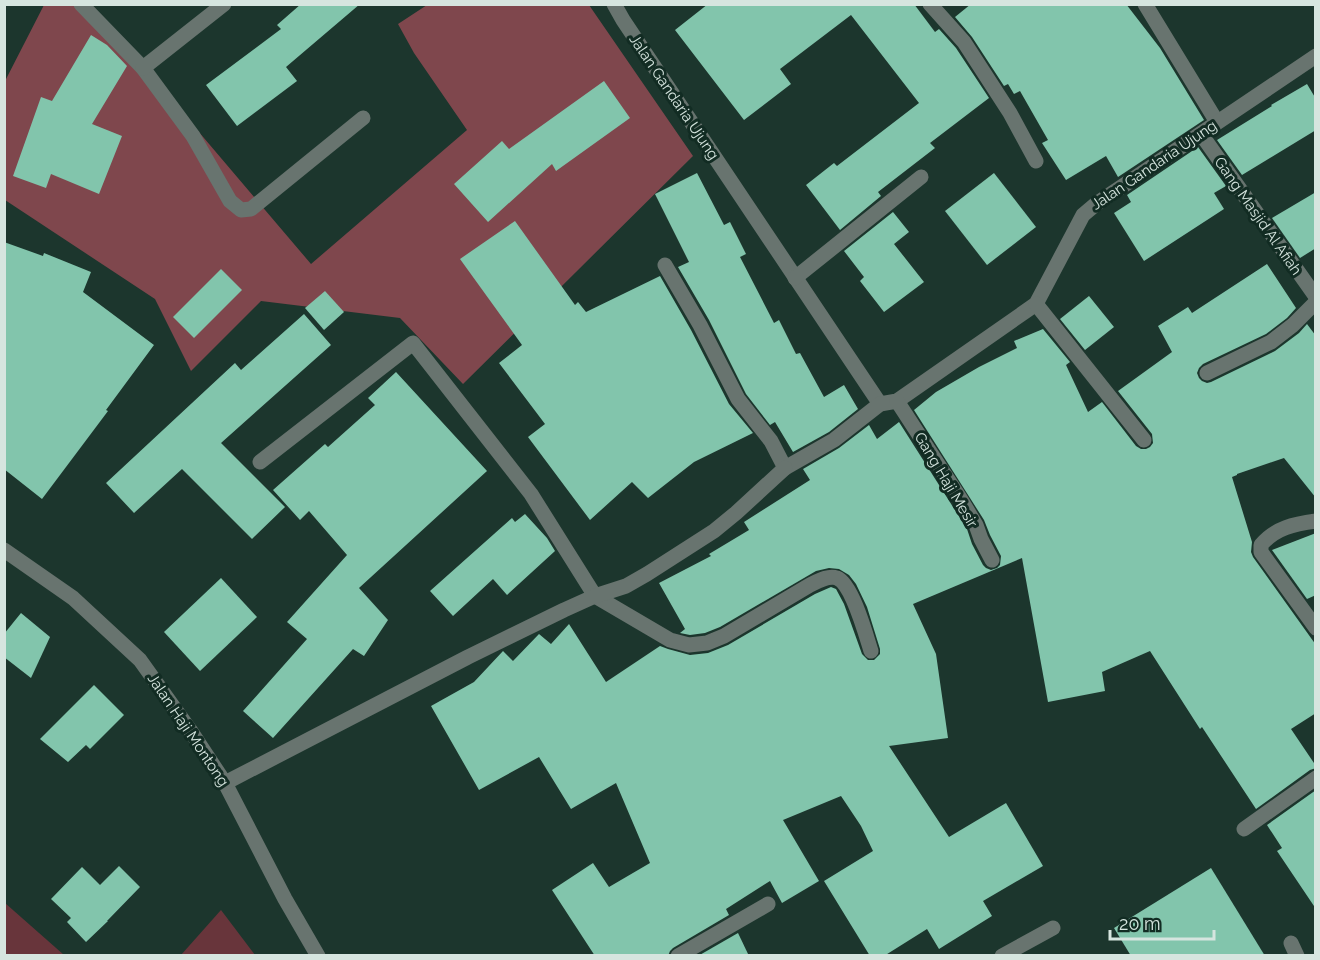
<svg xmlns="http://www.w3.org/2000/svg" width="1320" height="960" viewBox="0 0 1320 960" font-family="Raleway,sans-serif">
  <rect width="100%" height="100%" fill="#1c362d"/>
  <!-- green -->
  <g fill="#68353b">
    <polygon points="5,903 64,955 5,955"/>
    <polygon points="221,910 255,955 181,955"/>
  </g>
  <!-- forest -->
  <polygon fill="#7f474d" points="44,5 91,5 311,264 467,130 414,53 398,24 427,5 589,5 693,156 463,384 400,318 261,301 191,371 155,299 5,200 4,83"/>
  <!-- building -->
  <g fill="#82c5ac">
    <polygon points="301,4 360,4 286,67 297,81 237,126 206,85 281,29 277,25"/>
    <polygon points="708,4 914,4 935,32 939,29 956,48 989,98 930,143 935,148 878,192 881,196 840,230 806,185 834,163 837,166 919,103 851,15 780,69 791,84 744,120 675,30"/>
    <polygon points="971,4 1126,4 1160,48 1204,120 1118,177 1106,156 1066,180 1042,143 1048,140 1020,91 1014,94 1008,84 1004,86 972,37 955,17"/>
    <polygon points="91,35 107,45 127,66 92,124 122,136 99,194 51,174 46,188 13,176 41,97 52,101"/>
    <polygon points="604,81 630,118 556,171 552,164 488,222 454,184 502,141 509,149"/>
    <polygon points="1307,84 1316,99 1316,130 1242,175 1217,140 1272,106 1271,105"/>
    <polygon points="1198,147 1226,186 1214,193 1224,209 1144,261 1114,213 1131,202 1127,195"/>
    <polygon points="697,173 724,225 730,222 746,254 740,257 774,323 779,320 796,354 800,353 824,397 844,385 858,409 829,432 793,452 775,422 770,425 746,394 709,320 678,267 689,262 655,194"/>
    <polygon points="994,173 1036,227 987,265 945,211"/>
    <polygon points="1316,192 1316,248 1300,258 1272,218"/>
    <polygon points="893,212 909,232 894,244 924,282 884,312 860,281 864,277 844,251"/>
    <polygon points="515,221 575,305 578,302 586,312 660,276 691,330 729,404 753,433 694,462 648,498 632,482 590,520 528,437 545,424 499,363 522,345 460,259"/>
    <polygon points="4,242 43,256 44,253 91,272 83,292 154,345 106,410 108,411 42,499 4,469"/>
    <polygon points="1267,264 1296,308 1287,318 1266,334 1203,364 1199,368 1197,373 1199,378 1202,381 1207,383 1211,382 1275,351 1299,333 1307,324 1316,336 1316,498 1284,458 1237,474 1237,475 1232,477 1252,542 1251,552 1253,557 1316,645 1316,713 1291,729 1316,766 1316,768 1310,770 1256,809 1202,727 1200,729 1150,651 1102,672 1105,691 1048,702 1022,558 913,604 936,654 948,738 889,746 949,837 1006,803 1043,866 983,901 992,916 939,949 927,929 884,956 870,956 824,881 873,851 861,826 841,796 783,820 819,881 782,903 770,881 726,909 729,915 673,948 670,951 668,956 595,956 552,890 593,863 609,887 650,863 616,783 571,809 539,757 479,790 431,706 474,682 503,651 513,661 539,634 551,644 569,624 606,682 660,646 668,649 690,655 708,653 728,645 815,594 831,587 836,589 844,604 862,654 868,660 874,660 880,654 880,649 867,607 856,584 849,575 839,569 829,568 816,571 720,627 705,633 690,635 680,633 685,629 659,583 711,556 709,554 749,530 744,522 810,480 803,469 839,448 869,425 877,439 899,422 967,529 972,544 983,565 986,568 991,570 997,568 1000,565 1001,556 990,535 984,520 914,410 936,392 979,367 1017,348 1014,341 1043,329 1070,362 1066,365 1088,412 1102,402 1136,446 1141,449 1146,449 1150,447 1153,443 1152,434 1118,391 1172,352 1158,326 1188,307 1192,313"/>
    <polygon points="221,269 242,290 194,338 173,317"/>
    <polygon points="325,291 344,312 324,330 305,308"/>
    <polygon points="1089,296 1114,327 1085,350 1060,319"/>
    <polygon points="304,314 331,345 221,443 285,507 252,539 182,469 134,513 106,483 235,363 241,370"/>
    <polygon points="396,372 487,471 359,588 388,620 364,656 353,649 273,738 243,711 307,639 287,622 347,555 309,511 300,520 273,490 325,444 328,447 375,405 368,398"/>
    <polygon points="525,514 547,538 555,551 507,595 493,579 453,616 430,591 512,518 515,522"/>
    <polygon points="1316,533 1316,595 1307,599 1272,550"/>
    <polygon points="221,578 257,617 200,671 164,632"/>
    <polygon points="21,613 50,637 31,678 4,657 4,634"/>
    <polygon points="94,685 124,715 90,749 86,745 68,762 40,739"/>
    <polygon points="1316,790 1316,909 1277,851 1282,848 1267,825"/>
    <polygon points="119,866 140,887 107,921 108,921 86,942 67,922 71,918 51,899 82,867 100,885"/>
    <polygon points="1211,868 1265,956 1131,956 1114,928"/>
    <polygon points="738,933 749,956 698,956"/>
  </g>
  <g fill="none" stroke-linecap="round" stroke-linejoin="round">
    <!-- minor -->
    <g stroke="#68746f" stroke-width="15">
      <polyline points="81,4 143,68 193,136 230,201 241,210 251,209 363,118"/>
      <polyline points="614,4 623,20 880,404"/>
      <polyline points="930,4 964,42 1010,113 1036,161"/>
      <polyline points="1145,4 1217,122"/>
      <polyline points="143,68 224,4"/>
      <polyline points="1201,134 1316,297"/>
      <polyline points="665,265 700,325 738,399 771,441 785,468 834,440 880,404 897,401 1036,304 1083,215 1096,204 1316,56"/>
      <polyline points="795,278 921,177"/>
      <polyline points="1036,304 1144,440"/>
      <polyline points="1207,373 1271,342 1293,325 1316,302"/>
      <polyline points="897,401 960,498 976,525 981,539 992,560"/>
      <path d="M260,462L413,343L531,494L595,596L670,640L689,645L707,643L724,636L810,585C818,581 828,575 837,578C852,584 866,635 871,651"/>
      <path d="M1316,521C1294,524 1275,528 1261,545V552L1316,628"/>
      <polyline points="4,550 73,598 140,660 190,730 225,783 285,899 318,956"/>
      <polyline points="225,783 468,657 564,610 595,596 626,586 647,574 714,531 736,513 785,468"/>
      <polyline points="1244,829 1316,778"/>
      <polyline points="1291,943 1297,956"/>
      <polyline points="678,956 768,904"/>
      <polyline points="1002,956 1053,928"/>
    </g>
  </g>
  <g text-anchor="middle" stroke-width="6" stroke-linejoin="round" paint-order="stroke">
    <!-- street labels -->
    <g font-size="15" fill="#d6e5df" stroke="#122c23">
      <text transform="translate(674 97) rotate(56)" y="5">Jalan Gandaria Ujung</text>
      <text transform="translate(1154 165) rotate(-34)" y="5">Jalan Gandaria Ujung</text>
      <text transform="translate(1258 216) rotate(55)" y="5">Gang Masjid Al Afiah</text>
      <text transform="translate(946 480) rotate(59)" y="5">Gang Haji Mesir</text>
      <text transform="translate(188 730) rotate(56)" y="5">Jalan Haji Montong</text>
    </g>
  </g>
  <!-- border -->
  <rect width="1320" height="960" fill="none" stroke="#d6e5df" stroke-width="12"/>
  <!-- scale -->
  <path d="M1110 930v9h104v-9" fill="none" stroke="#d6e5df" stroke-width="3"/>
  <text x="1119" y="930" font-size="18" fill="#d6e5df" stroke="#122c23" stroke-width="4.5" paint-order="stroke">20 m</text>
</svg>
